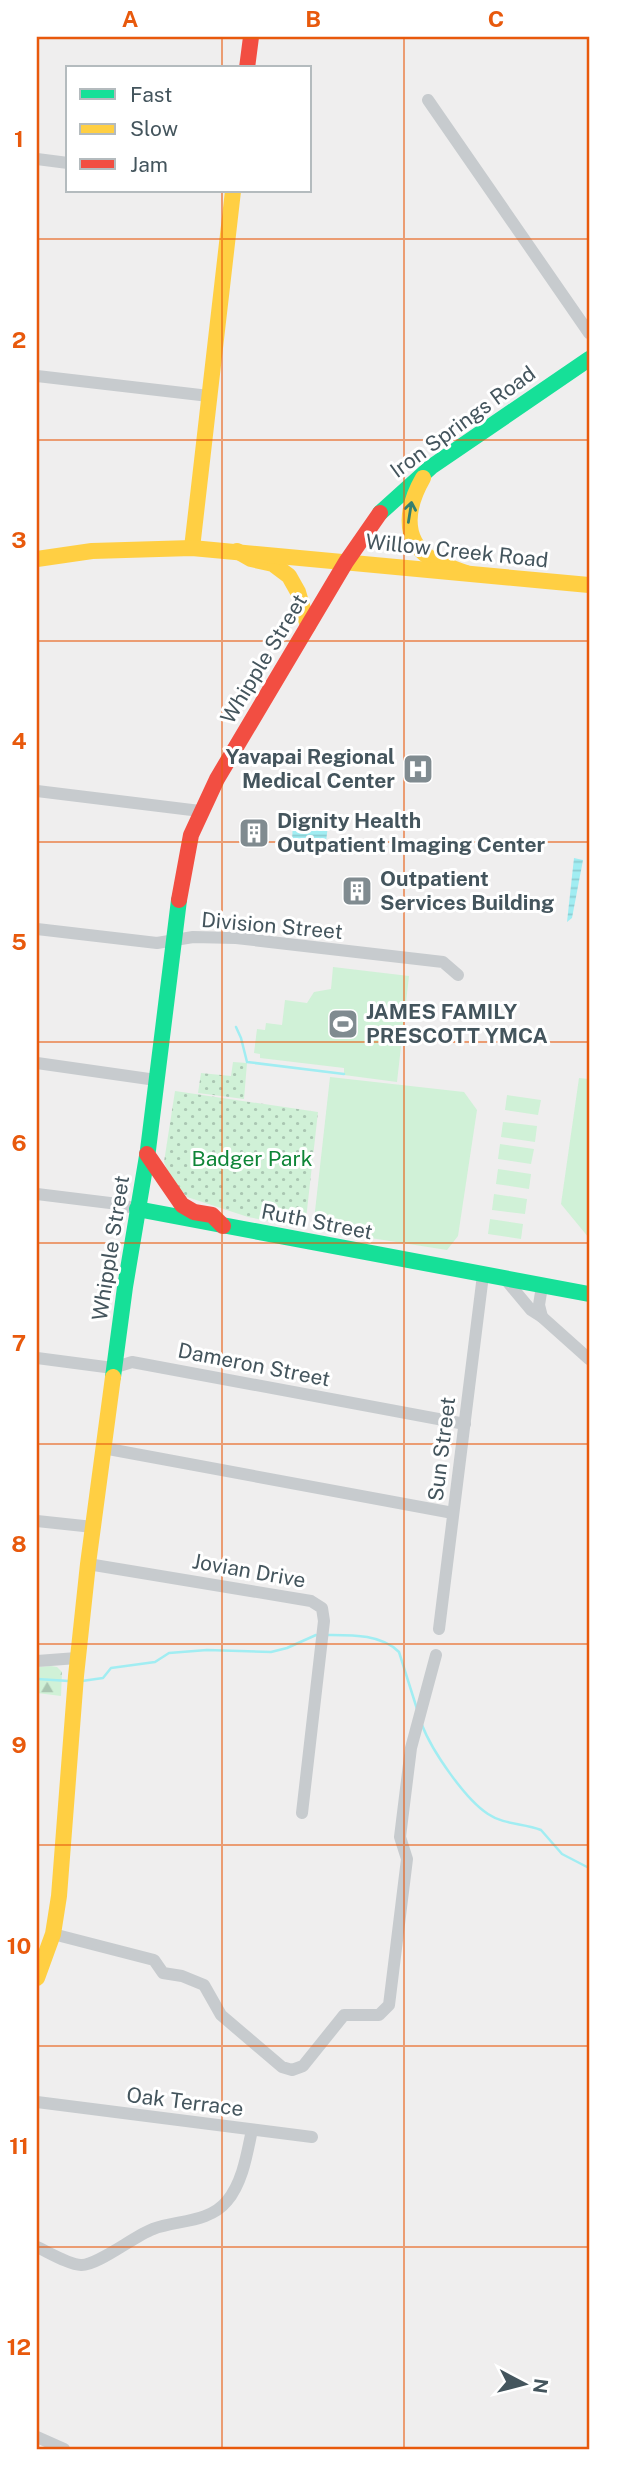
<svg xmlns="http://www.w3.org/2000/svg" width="626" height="2486" viewBox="0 0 626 2486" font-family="'Public Sans',sans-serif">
  <defs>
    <pattern id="grass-dots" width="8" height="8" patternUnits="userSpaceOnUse" patternTransform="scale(1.75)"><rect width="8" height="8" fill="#d0f1d7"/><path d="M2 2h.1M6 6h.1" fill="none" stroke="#aac6b2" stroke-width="1.8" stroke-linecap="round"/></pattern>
    <pattern id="forest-firs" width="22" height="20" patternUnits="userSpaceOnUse" patternTransform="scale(1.75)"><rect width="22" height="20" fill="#d0f1d7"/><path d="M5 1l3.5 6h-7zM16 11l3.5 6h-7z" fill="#aac6b2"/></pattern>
    <pattern id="water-rules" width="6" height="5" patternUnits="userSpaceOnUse" patternTransform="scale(1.75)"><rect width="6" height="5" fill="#a1edf2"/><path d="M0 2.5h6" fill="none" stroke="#8ccdd2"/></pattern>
  </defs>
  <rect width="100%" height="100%" fill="#efeeee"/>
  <!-- grass -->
  <g fill="url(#grass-dots)">
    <polygon points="233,1062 247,1063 244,1099 198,1093 201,1073 231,1076"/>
    <polygon points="175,1091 318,1112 305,1228 248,1217 187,1197 170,1177 164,1162"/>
  </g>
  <!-- forest -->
  <polygon fill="url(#forest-firs)" points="51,1666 57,1667 62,1672 61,1696 37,1693 37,1667"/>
  <!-- garden -->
  <g fill="#d0f1d7">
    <polygon points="333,967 409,976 397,1082 344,1075 344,1068 260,1058 260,1054 254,1053 257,1029 265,1030 266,1023 282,1025 285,1000 307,1003 314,992 331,989"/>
    <polygon points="330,1077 464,1092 477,1110 458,1236 447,1250 313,1229"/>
    <polygon points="579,1078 589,1079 589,1238 561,1204"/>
    <polygon points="507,1095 541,1100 538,1115 505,1110"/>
    <polygon points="503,1122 537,1126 535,1142 501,1137"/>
    <polygon points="500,1144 534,1149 531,1164 498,1159"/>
    <polygon points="498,1169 531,1174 529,1189 496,1184"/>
    <polygon points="494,1194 527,1199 525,1214 492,1210"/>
    <polygon points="490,1219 523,1224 521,1239 488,1234"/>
  </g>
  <!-- water -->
  <g fill="url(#water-rules)">
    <polygon points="296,821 328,825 326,842 292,839 293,825"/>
    <polygon points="574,858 583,860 572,918 567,922"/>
  </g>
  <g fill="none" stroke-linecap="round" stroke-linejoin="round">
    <!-- stream -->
    <g stroke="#a1edf2" stroke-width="2.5">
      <polyline points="37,38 45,37"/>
      <polyline points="236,1027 241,1038 247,1062 344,1074"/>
      <path d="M327,1635C351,1635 381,1634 399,1652L417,1709"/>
      <polyline points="37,1679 69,1681"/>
      <polyline points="82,1681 103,1678 111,1668 155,1662 169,1653 207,1650 271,1652 287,1648 316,1635"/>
      <path d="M422,1725C432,1751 465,1799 488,1814C504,1825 524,1823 541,1830L562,1854L589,1868"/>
    </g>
    <!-- street -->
    <g stroke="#c7cbce" stroke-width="12">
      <polyline points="428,100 589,333"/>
      <polyline points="37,159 68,163"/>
      <polyline points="37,376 209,396"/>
      <polyline points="37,791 200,811"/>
      <polyline points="37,929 157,943 193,937 236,938 443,962 458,975"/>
      <polyline points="37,1063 156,1080"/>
      <polyline points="37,1194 118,1204 137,1209"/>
      <polyline points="506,1280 531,1310 542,1317 539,1305 542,1286"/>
      <polyline points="542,1317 589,1359"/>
      <polyline points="37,1358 113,1368 132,1362 465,1424"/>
      <polyline points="103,1448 453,1513"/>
      <polyline points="37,1521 93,1527"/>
      <polyline points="88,1564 311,1601 322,1608 324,1621 302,1813"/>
      <polyline points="439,1629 483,1275"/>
      <polyline points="37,1661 77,1658"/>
      <polyline points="53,1934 154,1960 163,1973 182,1976 204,1985 221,2015 282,2067 292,2070 303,2066 344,2015 379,2015 389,2005 407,1859 400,1837 411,1748 436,1655"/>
      <polyline points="37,2102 312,2137"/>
      <path d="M37,2247C48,2252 70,2265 81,2265C97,2266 134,2236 153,2229C177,2220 209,2223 227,2201C243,2182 247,2153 252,2130"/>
      <polyline points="37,2437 64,2449"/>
    </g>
    <!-- fast -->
    <g stroke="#16e098" stroke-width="16">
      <polyline points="380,513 431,467 589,359"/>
      <polyline points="137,1209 589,1294"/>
      <polyline points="113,1377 125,1287 148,1150 179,900"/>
    </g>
    <!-- slow -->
    <g stroke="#ffcf43" stroke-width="16">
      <path d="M423,478C408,504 400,538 430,558C441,565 454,568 466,573"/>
      <polyline points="192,548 233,191"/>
      <polyline points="237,551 251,559 273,564 289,576 298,592 308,626"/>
      <polyline points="37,559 92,551 192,548 589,585"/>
      <polyline points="37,1978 53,1934 59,1896 76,1676 88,1564 113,1377"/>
    </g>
    <!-- jam -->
    <g stroke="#f24e42" stroke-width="16">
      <polyline points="247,68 251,37"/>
      <polyline points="179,900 191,835 217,779 346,562 380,513"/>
      <polyline points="147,1154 182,1205 194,1212 212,1215 223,1226"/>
    </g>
  </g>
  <!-- one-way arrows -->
  <defs><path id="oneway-shaft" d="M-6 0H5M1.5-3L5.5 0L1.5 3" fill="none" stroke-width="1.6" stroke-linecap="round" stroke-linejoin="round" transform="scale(1.75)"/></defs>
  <use stroke="#367f6f" href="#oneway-shaft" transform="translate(410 512) rotate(-81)"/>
  <!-- grid -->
  <path fill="none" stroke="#e8590c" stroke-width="2" stroke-opacity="0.55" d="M222,37V68M404,37V2449M222,191V2449M37,239H589M37,440H589M37,641H589M37,842H589M37,1042H589M37,1243H589M37,1444H589M37,1644H589M37,1845H589M37,2046H589M37,2247H589"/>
  <!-- icons -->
  <defs>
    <g id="hospital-square" transform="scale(1.575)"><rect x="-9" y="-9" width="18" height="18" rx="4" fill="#808b90" stroke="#fff"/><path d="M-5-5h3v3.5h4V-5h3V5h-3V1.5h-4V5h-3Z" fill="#fff"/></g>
    <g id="building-square" transform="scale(1.575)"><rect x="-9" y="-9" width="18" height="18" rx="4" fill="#808b90" stroke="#fff"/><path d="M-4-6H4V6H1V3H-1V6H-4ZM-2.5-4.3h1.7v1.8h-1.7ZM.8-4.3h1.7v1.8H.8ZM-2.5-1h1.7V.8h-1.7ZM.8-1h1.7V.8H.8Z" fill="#fff"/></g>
    <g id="stadium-square" transform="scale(1.575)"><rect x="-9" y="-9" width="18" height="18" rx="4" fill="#808b90" stroke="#fff"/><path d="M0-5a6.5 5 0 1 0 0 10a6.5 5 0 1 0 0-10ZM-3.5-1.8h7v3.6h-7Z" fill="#fff"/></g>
  </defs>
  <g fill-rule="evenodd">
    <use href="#hospital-square" x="418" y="769"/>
    <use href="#building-square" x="254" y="833"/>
    <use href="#building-square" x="357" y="891"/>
    <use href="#stadium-square" x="343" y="1024"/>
  </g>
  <g text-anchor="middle" stroke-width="6" stroke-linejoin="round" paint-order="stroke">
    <!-- street labels -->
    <g font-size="21" fill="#44555d" stroke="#fff">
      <text transform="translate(463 422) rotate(-36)" y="7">Iron Springs Road</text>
      <text transform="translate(457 551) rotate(6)" y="7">Willow Creek Road</text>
      <text transform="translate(264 659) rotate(-59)" y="7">Whipple Street</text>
      <text transform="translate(272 926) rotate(5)" y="7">Division Street</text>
      <text transform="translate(317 1222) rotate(11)" y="7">Ruth Street</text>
      <text transform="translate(111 1248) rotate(-81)" y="7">Whipple Street</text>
      <text transform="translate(254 1365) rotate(11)" y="7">Dameron Street</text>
      <text transform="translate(442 1449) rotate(-83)" y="7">Sun Street</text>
      <text transform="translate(249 1571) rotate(10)" y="7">Jovian Drive</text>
      <text transform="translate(185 2102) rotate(7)" y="7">Oak Terrace</text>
    </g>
    <!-- poi labels -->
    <g font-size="21" font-weight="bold" fill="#44555d" stroke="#fff" text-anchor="start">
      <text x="395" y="764" text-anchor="end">Yavapai Regional<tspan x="395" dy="24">Medical Center</tspan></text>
      <text x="277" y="828">Dignity Health<tspan x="277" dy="24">Outpatient Imaging Center</tspan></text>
      <text x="380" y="886">Outpatient<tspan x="380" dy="24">Services Building</tspan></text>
      <text x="366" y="1019">JAMES FAMILY<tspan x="366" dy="24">PRESCOTT YMCA</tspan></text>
    </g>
    <!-- park labels -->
    <g font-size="21" fill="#0e8537" stroke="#fff">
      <text x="252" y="1166">Badger Park</text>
    </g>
  </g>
  <!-- border -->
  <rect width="626" height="2486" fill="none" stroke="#ffffff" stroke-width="77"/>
  <!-- legend -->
  <rect x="66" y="66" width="245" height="126" fill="#ffffff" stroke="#b4bbbe" stroke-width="2"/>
  <rect x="80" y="89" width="35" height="10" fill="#16e098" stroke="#b4bbbe" stroke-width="2"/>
  <text x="130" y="102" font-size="21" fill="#44555d">Fast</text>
  <rect x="80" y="124" width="35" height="10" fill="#ffcf43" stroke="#b4bbbe" stroke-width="2"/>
  <text x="130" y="136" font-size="21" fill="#44555d">Slow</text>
  <rect x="80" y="159" width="35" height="10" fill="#f24e42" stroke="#b4bbbe" stroke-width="2"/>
  <text x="130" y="172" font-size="21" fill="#44555d">Jam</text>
  <!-- north arrow -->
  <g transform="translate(524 2384) rotate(97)" stroke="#ffffff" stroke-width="5" paint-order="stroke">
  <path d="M0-5L12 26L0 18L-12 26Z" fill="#44555d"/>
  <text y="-10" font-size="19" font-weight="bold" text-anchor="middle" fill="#44555d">N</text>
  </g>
  <rect x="38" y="38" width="550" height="2410" fill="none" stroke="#e8590c" stroke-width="2.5"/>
  <g font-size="23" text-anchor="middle" font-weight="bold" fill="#e8590c">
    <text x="130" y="27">A</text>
    <text x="313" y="27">B</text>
    <text x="496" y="27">C</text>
    <text x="19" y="147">1</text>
    <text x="19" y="348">2</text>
    <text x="19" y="548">3</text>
    <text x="19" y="749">4</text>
    <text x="19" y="950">5</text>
    <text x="19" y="1151">6</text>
    <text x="19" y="1351">7</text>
    <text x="19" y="1552">8</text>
    <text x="19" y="1753">9</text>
    <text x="19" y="1954">10</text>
    <text x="19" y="2154">11</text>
    <text x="19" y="2355">12</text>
  </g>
</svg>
